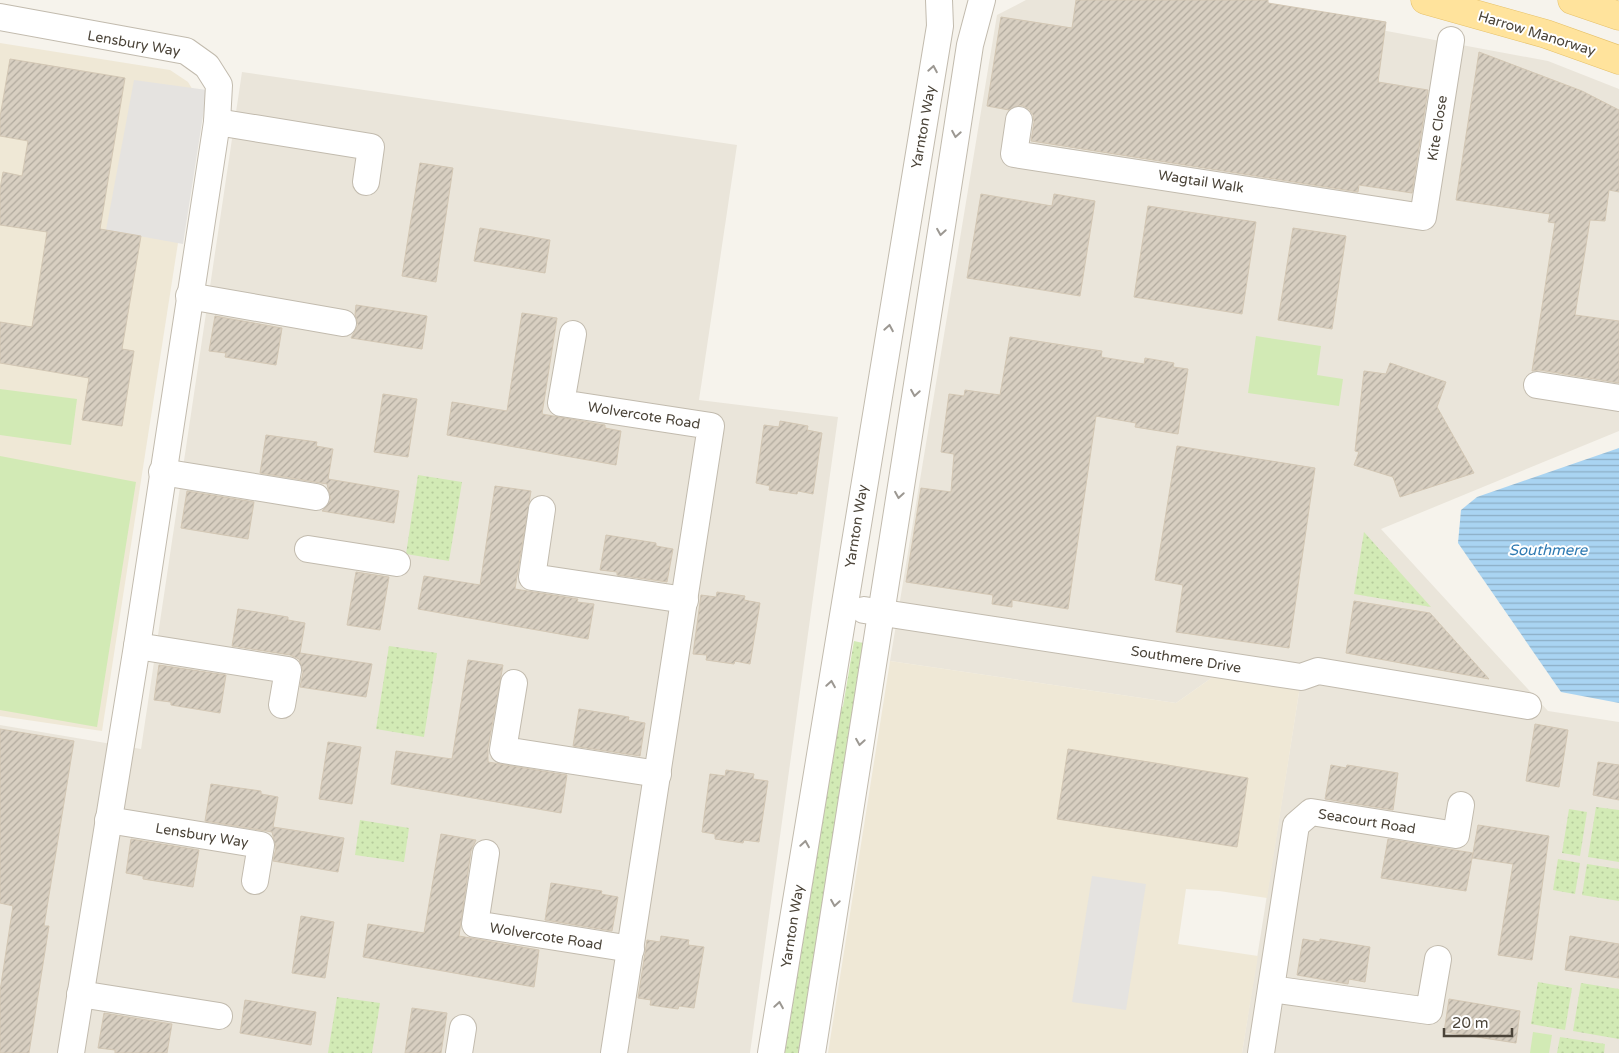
<svg xmlns="http://www.w3.org/2000/svg" width="1619" height="1053" viewBox="0 0 1619 1053" font-family="'Varela Round',sans-serif">
  <defs>
    <pattern id="grass-dots" width="8" height="8" patternUnits="userSpaceOnUse" patternTransform="scale(1.25)"><rect width="8" height="8" fill="#d2eab5"/><path d="M2 2h.1M6 6h.1" fill="none" stroke="#b6ca9c" stroke-width="1.8" stroke-linecap="round"/></pattern>
    <pattern id="water-rules" width="6" height="5" patternUnits="userSpaceOnUse" patternTransform="scale(1.25)"><rect width="6" height="5" fill="#a9d4f2"/><path d="M0 2.5h6" fill="none" stroke="#8caec5"/></pattern>
    <pattern id="building-hatch" width="6" height="6" patternUnits="userSpaceOnUse" patternTransform="scale(1.25)"><rect width="6" height="6" fill="#d8cfc1"/><path d="M-1 1l2-2M0 6l6-6M5 7l2-2" fill="none" stroke="#b1aa9e"/></pattern>
  </defs>
  <rect width="100%" height="100%" fill="#f6f3ec"/>
  <!-- residential -->
  <g fill="#eae5da">
    <polygon points="1026,0 1220,0 1548,61 1619,89 1619,431 1381,529 1548,711 1619,722 1619,1053 1242,1053 1300,686 1220,672 1176,703 890,661 997,15"/>
    <polygon points="242,72 737,145 699,400 838,417 750,1053 0,1053 0,725 141,749"/>
  </g>
  <!-- education -->
  <g fill="#efe8d6">
    <polygon points="0,43 170,70 188,82 197,97 199,108 102,731 0,716"/>
    <polygon points="890,661 1176,703 1220,672 1300,686 1267,898 1219,891 1186,889 1178,944 1258,956 1242,1053 828,1053"/>
  </g>
  <!-- grass -->
  <g fill="url(#grass-dots)">
    <polygon points="418,475 462,482 449,561 406,554"/>
    <polygon points="1364,532 1431,607 1354,594"/>
    <polygon points="854,641 863,643 799,1053 783,1053 835,717 843,706"/>
    <polygon points="389,646 437,653 424,737 376,729"/>
    <polygon points="1596,807 1619,810 1619,862 1588,857"/>
    <polygon points="1569,809 1587,812 1580,856 1562,853"/>
    <polygon points="360,820 409,828 404,862 355,855"/>
    <polygon points="1558,859 1580,863 1575,894 1553,890"/>
    <polygon points="1587,864 1619,869 1619,901 1582,895"/>
    <polygon points="1538,982 1572,988 1565,1030 1531,1024"/>
    <polygon points="1581,983 1619,989 1619,1039 1573,1031"/>
    <polygon points="337,997 380,1003 372,1053 328,1053"/>
    <polygon points="1560,1037 1605,1044 1604,1053 1557,1053"/>
  </g>
  <!-- green -->
  <g fill="#d2eab5">
    <polygon points="1256,336 1321,346 1317,375 1343,379 1339,406 1248,393"/>
    <polygon points="0,389 77,399 71,445 0,435"/>
    <polygon points="0,456 136,482 97,727 0,710"/>
    <polygon points="1533,1032 1552,1035 1549,1053 1530,1053"/>
  </g>
  <!-- parking -->
  <g fill="#e5e3e0">
    <polygon points="134,80 207,90 183,244 106,230"/>
    <polygon points="1092,876 1146,884 1126,1010 1072,1002"/>
  </g>
  <!-- water -->
  <polygon fill="url(#water-rules)" points="1619,448 1619,703 1561,692 1458,543 1461,510 1477,497"/>
  <!-- building -->
  <g fill="url(#building-hatch)" stroke="#d3c7b4">
    <polygon points="1076,0 1268,0 1268,3 1386,22 1378,82 1428,90 1412,193 1359,185 1358,192 1031,141 1034,122 1033,115 1029,109 1021,105 1009,110 987,106 1001,17 1072,28"/>
    <polygon points="1479,52 1582,91 1619,110 1619,192 1609,190 1605,221 1590,220 1575,315 1619,321 1619,383 1539,370 1532,371 1555,223 1548,222 1550,214 1456,200"/>
    <polygon points="10,59 125,78 100,229 141,236 122,349 134,351 122,426 82,420 89,378 0,363 0,322 32,327 47,232 0,225 0,189 3,172 22,176 28,141 0,136 0,117"/>
    <polygon points="420,163 453,168 436,282 402,276"/>
    <polygon points="981,194 1052,206 1054,194 1095,201 1080,296 967,278"/>
    <polygon points="1148,206 1256,222 1242,314 1134,297"/>
    <polygon points="480,228 550,240 545,273 474,261"/>
    <polygon points="1293,228 1346,236 1332,329 1278,320"/>
    <polygon points="356,305 427,316 422,349 351,338 358,325 355,314"/>
    <polygon points="522,313 557,318 542,414 605,425 605,428 621,431 616,465 447,435 452,402 507,411"/>
    <polygon points="215,316 282,328 276,365 225,357 226,353 209,351"/>
    <polygon points="1010,337 1102,351 1101,357 1144,364 1145,358 1174,363 1173,367 1188,369 1178,434 1135,427 1136,423 1096,416 1068,609 1012,600 1012,607 992,604 993,595 906,582 921,488 951,492 954,454 941,452 949,394 964,396 965,390 1000,395"/>
    <polygon points="1390,363 1446,382 1437,407 1474,473 1400,497 1393,477 1354,465 1359,452 1355,451 1364,371 1386,374"/>
    <polygon points="383,394 417,399 408,457 374,452"/>
    <polygon points="780,421 808,426 807,430 822,433 813,494 798,491 797,494 769,490 770,486 756,483 764,425 779,427"/>
    <polygon points="266,435 317,442 316,446 333,449 328,479 399,491 394,523 322,511 331,500 327,484 260,473"/>
    <polygon points="1177,446 1315,468 1289,648 1176,632 1183,585 1155,580"/>
    <polygon points="495,486 531,491 515,589 578,599 577,602 594,604 588,639 418,609 424,576 480,585"/>
    <polygon points="187,491 254,502 248,539 181,528"/>
    <polygon points="606,535 656,543 656,546 673,549 667,582 617,575 617,572 600,570"/>
    <polygon points="356,572 389,577 380,630 347,625"/>
    <polygon points="717,592 745,596 744,600 760,603 750,664 735,661 734,664 706,660 707,655 693,654 701,595 716,597"/>
    <polygon points="1354,601 1430,613 1489,679 1346,653"/>
    <polygon points="238,609 288,617 288,620 305,623 300,653 372,664 366,697 300,687 303,672 299,659 290,655 232,646"/>
    <polygon points="468,660 503,665 488,748 488,762 567,775 561,813 391,784 396,751 452,759"/>
    <polygon points="159,665 226,675 220,713 171,705 171,702 154,700"/>
    <polygon points="579,709 629,717 628,720 645,723 640,756 573,746"/>
    <polygon points="1535,724 1568,730 1559,787 1526,781"/>
    <polygon points="0,729 74,741 44,926 49,926 29,1053 0,1053 0,991 13,906 0,903"/>
    <polygon points="328,742 361,747 352,804 319,799"/>
    <polygon points="1068,749 1248,778 1237,847 1057,819"/>
    <polygon points="1598,762 1619,765 1619,800 1593,795"/>
    <polygon points="1331,765 1346,768 1347,765 1398,773 1393,810 1325,799"/>
    <polygon points="726,770 754,774 753,779 768,781 759,842 744,840 743,843 715,839 715,834 702,832 710,774 725,776"/>
    <polygon points="211,784 261,791 261,794 278,797 273,827 344,838 338,872 273,861 276,847 272,832 205,821"/>
    <polygon points="1478,825 1549,836 1532,960 1498,955 1513,864 1472,858"/>
    <polygon points="441,834 476,840 471,851 459,936 539,950 534,987 363,957 368,924 424,933"/>
    <polygon points="131,839 199,850 193,887 143,879 143,876 126,873"/>
    <polygon points="1388,839 1473,853 1466,891 1381,878"/>
    <polygon points="551,883 602,891 601,894 618,897 612,931 545,920"/>
    <polygon points="301,916 334,922 325,978 292,973"/>
    <polygon points="661,936 689,940 688,945 704,947 694,1008 679,1006 678,1009 650,1005 651,1000 638,998 647,940 660,942"/>
    <polygon points="1570,936 1619,944 1619,978 1565,970"/>
    <polygon points="1303,939 1320,942 1320,939 1370,947 1365,982 1349,979 1348,984 1297,975"/>
    <polygon points="1449,999 1520,1011 1516,1043 1444,1032"/>
    <polygon points="245,1000 316,1012 311,1045 240,1033"/>
    <polygon points="412,1008 447,1013 441,1053 405,1053"/>
    <polygon points="104,1013 172,1024 167,1053 115,1053 115,1050 98,1048"/>
  </g>
  <g fill="none" stroke-linecap="round" stroke-linejoin="round">
    <!-- minor casing -->
    <g stroke="#c2bbae" stroke-width="28">
      <g id="minor">
        <polyline points="0,17 186,51 207,66 219,85 217,122 137,646 71,1053"/>
        <polyline points="1019,120 1014,154 1423,217 1451,40"/>
        <polyline points="217,122 371,147 366,182"/>
        <polyline points="189,296 343,323"/>
        <polyline points="573,334 561,403 711,426 614,1053"/>
        <polyline points="1537,385 1619,398"/>
        <polyline points="162,472 316,497"/>
        <polyline points="542,509 532,577 685,600"/>
        <polyline points="308,549 397,563"/>
        <polyline points="864,610 1301,677 1318,671 1528,706"/>
        <polyline points="137,646 288,670 282,705"/>
        <polyline points="514,683 503,750 658,774"/>
        <polyline points="108,820 261,845 255,881"/>
        <polyline points="486,853 475,924 631,949"/>
        <polyline points="1271,989 1429,1011 1438,959"/>
        <polyline points="80,994 219,1016"/>
        <polyline points="459,1053 463,1028"/>
        <polyline points="771,1053 940,26 939,0"/>
        <polyline points="812,1053 954,149 970,45 982,0"/>
        <polyline points="1261,1053 1296,825 1311,812 1456,835 1461,805"/>
      </g>
    </g>
    <!-- major casing -->
    <g stroke="#e6c16a" stroke-width="29">
      <g id="major">
        <polyline points="1425,0 1546,34 1619,60"/>
        <polyline points="1572,0 1619,16"/>
      </g>
    </g>
    <!-- minor -->
    <use href="#minor" stroke="#fff" stroke-width="26"/>
    <!-- major -->
    <use href="#major" stroke="#ffe39c" stroke-width="28"/>
  </g>
  <!-- one-way arrows -->
  <defs><path id="oneway-chevron" d="M-2-3.5L2.5 0L-2 3.5" fill="none" stroke-width="1.6" stroke-linecap="round" stroke-linejoin="round" transform="scale(1.25)"/></defs>
  <g stroke="#9c9892">
    <use href="#oneway-chevron" transform="translate(933 69) rotate(-80)"/>
    <use href="#oneway-chevron" transform="translate(956 134) rotate(100)"/>
    <use href="#oneway-chevron" transform="translate(941 232) rotate(99)"/>
    <use href="#oneway-chevron" transform="translate(889 328) rotate(-80)"/>
    <use href="#oneway-chevron" transform="translate(915 393) rotate(99)"/>
    <use href="#oneway-chevron" transform="translate(899 495) rotate(99)"/>
    <use href="#oneway-chevron" transform="translate(831 684) rotate(-81)"/>
    <use href="#oneway-chevron" transform="translate(860 742) rotate(99)"/>
    <use href="#oneway-chevron" transform="translate(805 844) rotate(-81)"/>
    <use href="#oneway-chevron" transform="translate(835 903) rotate(99)"/>
    <use href="#oneway-chevron" transform="translate(779 1005) rotate(-81)"/>
  </g>
  <g text-anchor="middle" stroke-width="4" stroke-linejoin="round" paint-order="stroke">
    <!-- street labels -->
    <g font-size="14" fill="#4b4439" stroke="#fff">
      <text transform="translate(1537 33) rotate(17)" y="5">Harrow Manorway</text>
      <text transform="translate(134 43) rotate(10)" y="5">Lensbury Way</text>
      <text transform="translate(923 127) rotate(-80)" y="5">Yarnton Way</text>
      <text transform="translate(1437 128) rotate(-81)" y="5">Kite Close</text>
      <text transform="translate(1201 181) rotate(9)" y="5">Wagtail Walk</text>
      <text transform="translate(644 415) rotate(9)" y="5">Wolvercote Road</text>
      <text transform="translate(856 526) rotate(-81)" y="5">Yarnton Way</text>
      <text transform="translate(1186 659) rotate(9)" y="5">Southmere Drive</text>
      <text transform="translate(1367 821) rotate(9)" y="5">Seacourt Road</text>
      <text transform="translate(202 835) rotate(9)" y="5">Lensbury Way</text>
      <text transform="translate(792 926) rotate(-81)" y="5">Yarnton Way</text>
      <text transform="translate(546 936) rotate(9)" y="5">Wolvercote Road</text>
    </g>
    <!-- water labels -->
    <g font-size="15" font-style="italic" fill="#2e7ab2" stroke="#fff">
      <text x="1548" y="555">Southmere</text>
    </g>
  </g>
  <!-- scale -->
  <path d="M1444 1028v8h68v-8" fill="none" stroke="#4b4439" stroke-width="2.5"/>
  <text x="1452" y="1028" font-size="15" fill="#4b4439" stroke="#ffffff" stroke-width="4" paint-order="stroke">20 m</text>
</svg>
